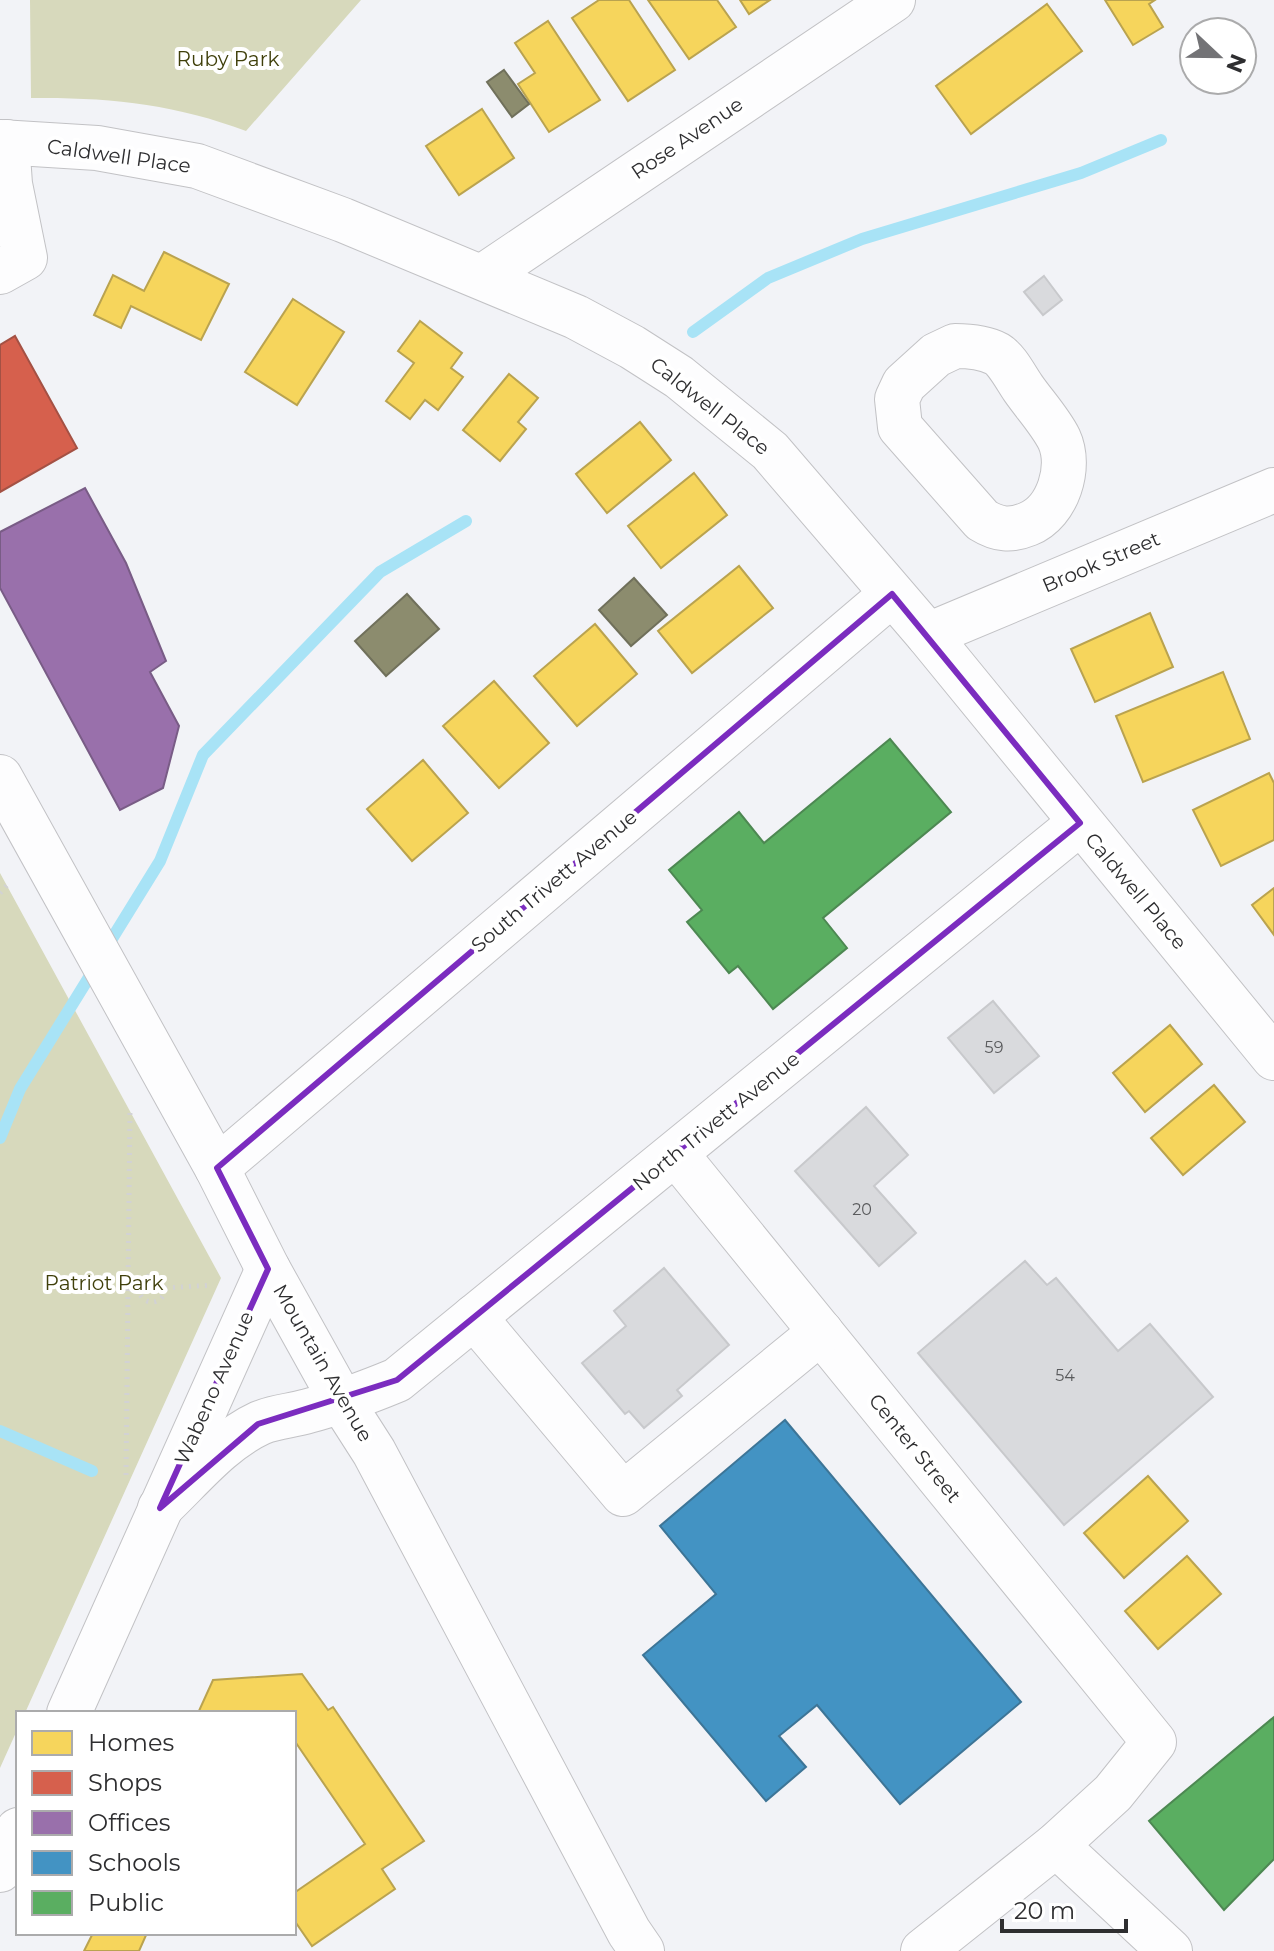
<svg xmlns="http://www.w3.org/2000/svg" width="1274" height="1951" viewBox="0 0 1274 1951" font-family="Montserrat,sans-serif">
  <rect width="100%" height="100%" fill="#f2f3f7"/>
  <!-- green -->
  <g fill="#d7d9bc">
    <path d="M30,0H361L246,131C175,104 107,97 31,98Z"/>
    <polygon points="0,873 221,1278 25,1713 18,1713 18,1728 0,1768"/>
  </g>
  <!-- homes -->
  <g fill="#f6d55c" stroke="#baa34f" stroke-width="2">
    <polygon points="599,0 629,0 675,70 628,101 572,18"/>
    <polygon points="648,0 717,0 736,27 689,59"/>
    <polygon points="740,0 770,0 749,14"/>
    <polygon points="1105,0 1155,0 1149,4 1163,27 1133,45"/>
    <polygon points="1047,4 1082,51 971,134 936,86"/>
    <polygon points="548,21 600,100 549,132 518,84 535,73 515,43"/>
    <polygon points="482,109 514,158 459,195 426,146"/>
    <polygon points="164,252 229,284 201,340 131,306 121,328 94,315 113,275 144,291"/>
    <polygon points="293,299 344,332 297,405 245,372"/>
    <polygon points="420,321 462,353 451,368 463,377 438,410 425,400 410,419 386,401 414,363 398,351"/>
    <polygon points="509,374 538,398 518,422 526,429 500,461 463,430"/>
    <polygon points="640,422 671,460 607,513 576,474"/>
    <polygon points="694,473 727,515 661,568 628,526"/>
    <polygon points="739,566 773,608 692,673 658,631"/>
    <polygon points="1150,613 1173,667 1095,702 1071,649"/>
    <polygon points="595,624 637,674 577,726 534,676"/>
    <polygon points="1223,672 1250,739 1143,782 1116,716"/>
    <polygon points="494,681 549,743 499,788 443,726"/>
    <polygon points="423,760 468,813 412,861 367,809"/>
    <polygon points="1269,773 1274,783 1274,840 1221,866 1193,810"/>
    <polygon points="1274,888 1274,935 1252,905"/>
    <polygon points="1170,1025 1202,1064 1145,1112 1113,1073"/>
    <polygon points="1214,1085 1245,1122 1183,1175 1151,1138"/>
    <polygon points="1148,1476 1188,1521 1124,1578 1084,1533"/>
    <polygon points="1187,1556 1221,1594 1158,1649 1125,1611"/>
    <polygon points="302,1674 328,1710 333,1707 424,1841 382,1869 395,1889 312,1946 294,1920 294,1893 365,1844 294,1740 294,1713 198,1713 213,1680"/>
    <polygon points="93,1933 147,1933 139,1951 84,1951"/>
  </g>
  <!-- shops -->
  <polygon fill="#d6604d" stroke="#a45144" stroke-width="2" points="15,336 77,448 0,492 0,345"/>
  <!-- offices -->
  <polygon fill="#9970ab" stroke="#795c86" stroke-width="2" points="85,488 126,563 166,661 150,672 179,726 163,788 120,810 0,588 0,532"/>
  <!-- schools -->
  <polygon fill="#4393c3" stroke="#3d7597" stroke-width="2" points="785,1420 1021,1702 900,1804 817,1705 779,1736 806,1767 766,1801 643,1655 716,1594 660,1526"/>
  <!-- public -->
  <g fill="#5aae61" stroke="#4d8852" stroke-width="2">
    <polygon points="890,739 951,812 823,918 847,948 773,1009 738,966 729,973 687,922 702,910 669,870 739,812 764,843"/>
    <polygon points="1274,1717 1274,1859 1224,1910 1149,1821"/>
  </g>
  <!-- industry -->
  <g fill="#8c8c6e" stroke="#70705b" stroke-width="2">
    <polygon points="504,70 529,104 512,117 487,82"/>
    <polygon points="634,578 667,615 631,646 599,610"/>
    <polygon points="407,594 439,629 386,676 355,641"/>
  </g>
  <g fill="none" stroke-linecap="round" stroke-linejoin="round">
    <!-- stream -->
    <g stroke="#a8e3f6" stroke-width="12">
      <polyline points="693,332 768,278 862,239 1081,173 1161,140"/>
      <polyline points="105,950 160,861 203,755 380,572 466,521"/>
      <polyline points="0,1138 20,1089 96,966"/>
      <polyline points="0,1431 92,1471"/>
    </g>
  </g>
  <!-- building -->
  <g fill="#d9dadd" stroke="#c8c9cc" stroke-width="2">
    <polygon points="1044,276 1062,300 1043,315 1024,292"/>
    <polygon points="993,1001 1039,1056 994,1093 948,1038"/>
    <polygon points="866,1107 908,1155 874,1186 916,1233 879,1266 795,1171"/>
    <polygon points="1025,1261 1047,1285 1056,1278 1118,1351 1150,1324 1213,1397 1064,1525 918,1353"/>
    <polygon points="664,1268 729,1345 677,1390 682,1396 644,1428 629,1411 625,1414 582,1363 626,1326 614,1311"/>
  </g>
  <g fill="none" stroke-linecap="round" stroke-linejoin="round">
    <!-- minor casing -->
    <g stroke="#c2c2c5" stroke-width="46">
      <g id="minor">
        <polyline points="0,142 97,148 197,166 343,220 576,317 632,347 679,377 770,451 928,635 1274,1058"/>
        <polyline points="0,272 25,258 10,184 7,142"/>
        <polyline points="482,277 893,0"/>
        <path d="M955,346C969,346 984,347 997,354C1007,360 1016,378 1023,388C1034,404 1050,421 1059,439C1072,467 1058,512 1028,524C1011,531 998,530 982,520L900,427L897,399L904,384L936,355Z"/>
        <polyline points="928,635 1274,490"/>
        <polyline points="0,777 217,1168 268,1269 342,1402 374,1452 629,1932 642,1951"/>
        <polyline points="676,1154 1154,1742 1113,1793 1056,1845 923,1951"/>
        <polyline points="217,1168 892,594"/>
        <polyline points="474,1317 623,1494 821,1332"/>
        <path d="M160,1508C191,1479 221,1441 260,1423C276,1416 292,1416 308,1411C339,1403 368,1392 397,1380L1080,823"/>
        <polyline points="69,1713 268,1269"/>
        <polyline points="1056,1845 1170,1951"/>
        <polyline points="0,1870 18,1830"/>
      </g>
    </g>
    <!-- path -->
    <g stroke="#d2d2d3" stroke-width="5" stroke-dasharray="2 6" stroke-linecap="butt">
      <polyline points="0,893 9,883"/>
      <circle cx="152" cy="1289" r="13"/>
      <polyline points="165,1288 213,1285"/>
      <polyline points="105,1290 139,1289"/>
      <polyline points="126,1475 130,1108"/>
    </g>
    <!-- minor -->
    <use href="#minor" stroke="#fdfdfe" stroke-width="44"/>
  </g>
  <!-- marked area -->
  <path fill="none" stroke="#7b2cbf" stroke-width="6" stroke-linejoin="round" d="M892,594L1080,823L397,1380L258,1424L160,1508L268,1269L217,1168Z"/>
  <g text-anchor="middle" stroke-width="8" stroke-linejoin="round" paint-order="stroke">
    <!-- number labels -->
    <g font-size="16" fill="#5a5b5d">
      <text x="994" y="1053">59</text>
      <text x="862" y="1215">20</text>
      <text x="1065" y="1381">54</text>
    </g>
    <!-- park labels -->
    <g font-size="20" fill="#3f3f0a" stroke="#fff">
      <text x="228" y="66">Ruby Park</text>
      <text x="104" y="1290">Patriot Park</text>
    </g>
    <!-- street labels -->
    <g font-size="20" fill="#2e2e30" stroke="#fff">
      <text transform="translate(687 138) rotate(-34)" y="7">Rose Avenue</text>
      <text transform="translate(119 156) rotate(8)" y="7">Caldwell Place</text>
      <text transform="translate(710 406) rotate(38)" y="7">Caldwell Place</text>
      <text transform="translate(1101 562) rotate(-23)" y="7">Brook Street</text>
      <text transform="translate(554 881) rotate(-40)" y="7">South Trivett Avenue</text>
      <text transform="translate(1136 891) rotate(50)" y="7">Caldwell Place</text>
      <text transform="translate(716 1121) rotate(-39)" y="7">North Trivett Avenue</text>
      <text transform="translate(323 1363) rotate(60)" y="7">Mountain Avenue</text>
      <text transform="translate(214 1388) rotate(-66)" y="7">Wabeno Avenue</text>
      <text transform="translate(915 1448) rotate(51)" y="7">Center Street</text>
    </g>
  </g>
  <!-- legend -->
  <rect x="16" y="1711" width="280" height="224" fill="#ffffff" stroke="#ababac" stroke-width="2"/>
  <rect x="32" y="1731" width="40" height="24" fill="#f6d55c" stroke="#ababac" stroke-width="2"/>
  <text x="88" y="1751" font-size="24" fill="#2e2e30">Homes</text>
  <rect x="32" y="1771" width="40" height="24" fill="#d6604d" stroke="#ababac" stroke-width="2"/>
  <text x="88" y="1791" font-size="24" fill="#2e2e30">Shops</text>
  <rect x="32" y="1811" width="40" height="24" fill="#9970ab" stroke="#ababac" stroke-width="2"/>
  <text x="88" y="1831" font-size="24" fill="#2e2e30">Offices</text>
  <rect x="32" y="1851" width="40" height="24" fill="#4393c3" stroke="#ababac" stroke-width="2"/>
  <text x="88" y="1871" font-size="24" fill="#2e2e30">Schools</text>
  <rect x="32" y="1891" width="40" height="24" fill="#5aae61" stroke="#ababac" stroke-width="2"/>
  <text x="88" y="1911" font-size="24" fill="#2e2e30">Public</text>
  <!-- north arrow -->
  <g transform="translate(1218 56) rotate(112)"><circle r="38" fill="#ffffff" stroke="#ababac" stroke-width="2"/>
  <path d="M0-6L14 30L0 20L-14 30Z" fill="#737376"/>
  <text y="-12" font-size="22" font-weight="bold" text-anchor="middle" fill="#2e2e30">N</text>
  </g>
  <!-- scale -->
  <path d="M1002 1919v12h124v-12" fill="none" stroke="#2e2e30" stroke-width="4"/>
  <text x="1014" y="1919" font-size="24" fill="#2e2e30" stroke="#ffffff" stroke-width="6" paint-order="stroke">20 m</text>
</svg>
